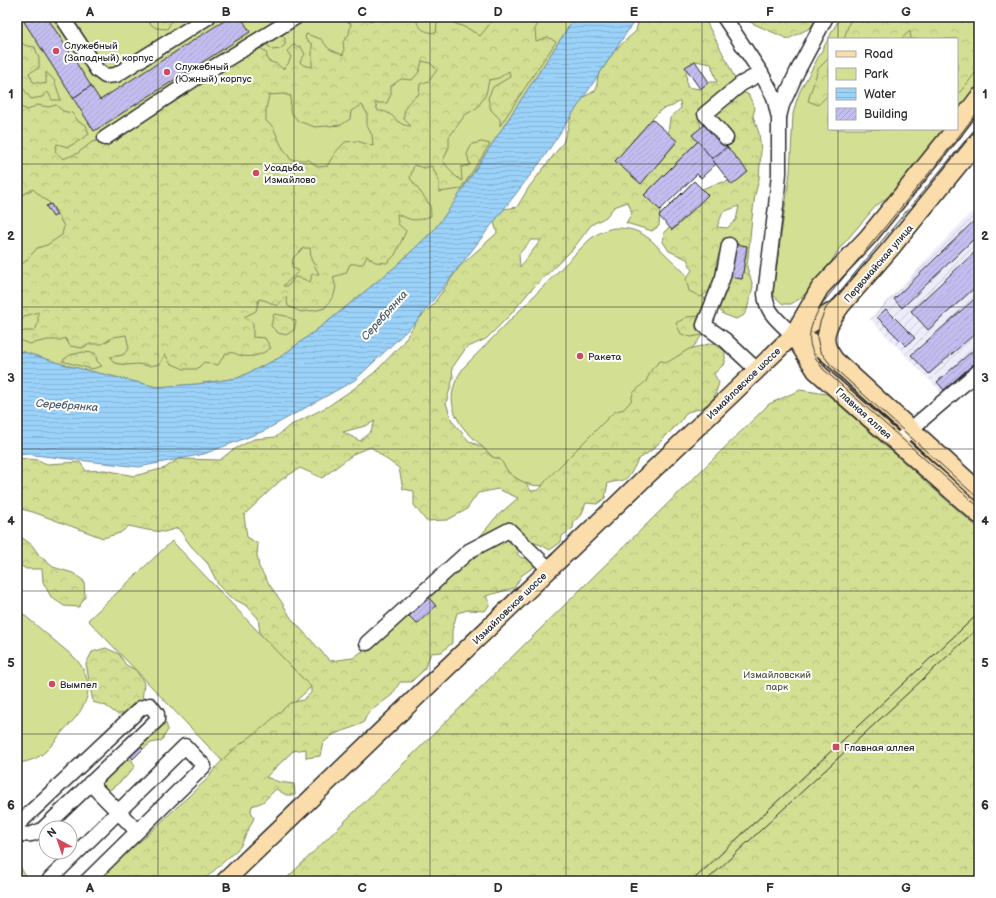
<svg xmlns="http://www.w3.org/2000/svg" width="996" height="898" viewBox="0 0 996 898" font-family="'Balsamiq Sans',sans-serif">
  <defs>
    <pattern id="industrial-furrows" width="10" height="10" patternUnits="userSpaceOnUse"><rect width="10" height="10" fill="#edecfa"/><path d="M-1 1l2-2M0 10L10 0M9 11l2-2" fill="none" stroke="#cbcbd6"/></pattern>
    <pattern id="forest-crowns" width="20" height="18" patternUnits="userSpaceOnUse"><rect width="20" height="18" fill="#d3df92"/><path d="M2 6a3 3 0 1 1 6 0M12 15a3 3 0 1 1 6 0" fill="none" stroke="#b5c07e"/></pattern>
    <pattern id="water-rules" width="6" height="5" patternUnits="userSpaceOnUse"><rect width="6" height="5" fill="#9bd2fa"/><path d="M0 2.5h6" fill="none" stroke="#86b4d6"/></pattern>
    <pattern id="building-hatch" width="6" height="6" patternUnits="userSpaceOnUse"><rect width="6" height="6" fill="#c3bef0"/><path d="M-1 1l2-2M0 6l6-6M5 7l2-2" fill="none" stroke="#a8a3ce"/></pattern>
  </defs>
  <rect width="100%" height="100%" fill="#fff"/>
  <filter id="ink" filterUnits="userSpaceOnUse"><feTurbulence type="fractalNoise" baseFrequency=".025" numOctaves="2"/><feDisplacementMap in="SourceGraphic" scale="8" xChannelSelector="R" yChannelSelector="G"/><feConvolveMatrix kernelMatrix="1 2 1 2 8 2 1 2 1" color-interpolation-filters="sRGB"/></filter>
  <g filter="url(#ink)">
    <!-- industrial -->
    <polygon fill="url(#industrial-furrows)" points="979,204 979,365 945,396 870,319"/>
    <!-- green -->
    <g fill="#d3df92" stroke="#7f855e">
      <polygon points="17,17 575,17 451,207 433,231 395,267 331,319 279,358 238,378 197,384 157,387 69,366 17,350 17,277 79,239 17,138"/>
      <polygon points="840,17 979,17 979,88 957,119 957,39 829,39 829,129 949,129 898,189 876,206 839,249 825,272 801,298 791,304 783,304 774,296 773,291 790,172 793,114 796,102 800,91"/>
      <polygon points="39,185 71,237 17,270 17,198"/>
      <path d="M614,228C630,228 638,230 651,240L695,283C712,304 712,324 695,345L571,472C565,475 551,484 545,485C532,488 519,481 509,473L465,430C448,409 448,389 464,367L588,241C596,234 604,230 614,228Z"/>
      <polygon points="172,541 311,687 227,766 88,620"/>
      <path d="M17,609L75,658C87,671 93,689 83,706C79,715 71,723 64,730C49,748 43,760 18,763L17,762Z"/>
    </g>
    <!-- forest -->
    <g fill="url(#forest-crowns)" stroke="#7f855e" fill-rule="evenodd">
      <polygon points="143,17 174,17 167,29 156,28 144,19"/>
      <path d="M333,17H367L370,21L375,19L373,17H415C419,29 423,32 436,33L437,23L449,21L469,29L480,36L488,26L494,17H538L537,25L535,29L536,41L548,37L556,42L538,68L500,126V119L491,110L488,98L493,87L510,77L509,71L499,78L489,80L486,94L478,107L465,115L449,137V147L443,161L454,175L462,181L461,167L470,165L467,154L472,144L482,142L490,144L461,189L439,192V181L432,166L424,168L414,165L410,178L430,205L431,216C414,222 413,221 397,214L398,224L406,231L395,255L387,263L375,262L367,256L363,264H350L346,273L333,277L336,287L334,295L325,308L317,310L301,312L288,306L286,296L277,306L267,301L259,299L256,311L244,317L253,323V337L265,338L271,348C262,354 254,358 243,356C233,354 236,351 225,354L218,365L204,362L197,369H184L170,363L165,354L160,364L150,366L137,364L127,365L114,363L110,357L123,355L129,348L126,335L114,337L102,344H90L82,348L70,346L65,338L60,340H48L29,344L17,339V333L25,331H35L38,323V312L25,316L17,326V267L26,261L37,248L47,245L62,235L64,226L51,204L43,198L33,189L17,198V105L18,106L28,110L37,105L49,107L56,105L63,111L72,113L79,122L86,125L89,134L77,142L68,147L57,144L55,151L63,159L78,153L92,142L108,139L117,141L135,121L259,47L266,52L268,61L277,64L283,69L288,64L291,57L287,51L293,45L301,47L305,54L300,62L303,65L312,67V44L305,39L306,34L321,39L329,49L343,55L344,51L343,42L349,34L351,23L341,20L332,19ZM422,61L430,63L437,70L429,81L420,84L419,94C409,101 403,106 404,119L411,126C398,126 396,117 388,113C385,111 381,111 378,111L375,103H387L391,94V86L401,79L412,80L419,72ZM282,94L291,96L290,111L298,121L315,127L341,125L350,119L351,111L362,105L367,113V126L372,135L373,146L357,141L345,142L335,153L327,166L318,167L309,160H291L281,145L273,127L266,121V109L269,95ZM303,248H310L311,259L319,274H312L310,282L301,278L295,277L288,286H283L299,271L292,267L293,258Z"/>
      <path d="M639,17H704C716,42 731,65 739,91L748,94L755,108L753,116L759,133L761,151L759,179L755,195L752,218L747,267L753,286L747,310L743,316L736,319L723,314L717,306L725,293L727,279L730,277L742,279L747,246L735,244L721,248L716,263L720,274L714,288L701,297L689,291L686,279L692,270L687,259L669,251L663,242L664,232L670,227L673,230L708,195L702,189L715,184L729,181L732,185L747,172L727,147L731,135L725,127L717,118L716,111L722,103L699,119L701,128L692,135L698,141L644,195L660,210L659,226L652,231L626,223L632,213L628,202L614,207L606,217L591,225L573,249L530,291L510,315L486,339L466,348L452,368L453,378L446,403L452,421L469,441L482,447L492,457L500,459L509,473L517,479L526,483L531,491L539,490L548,478L614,412L624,409L631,401L633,393L646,381L652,369L660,361L668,362L689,349L713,343L725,351V363L714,374L719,383L713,401L700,409L687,412L681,421L652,450L638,460L630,475L624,480L608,483L605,498L597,504L586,503L581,516L574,521L573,528L562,536L561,542L550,550L541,545L528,541L517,554L522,558L533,557L537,565L522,575L514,588L486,596L490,604L485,611L468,610L457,613L452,631V643L442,652L431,653L424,670L411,682H400L392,695L368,713L363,723L349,729L334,734L323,743L320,756L306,758V749L293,751L266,777L279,782L294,784L295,795H286L276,789L263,802L252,806L251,811L254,818L240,847L207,877L206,881H101L118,859L143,839L207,779L216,767L230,752L262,728L290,703L303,700L311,693V687L260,634L258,618L247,606L230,597L219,586L208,564L191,546L178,528L164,532L147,530L129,526L120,533L103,538L33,512L17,508V458L38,460L47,464L80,462L86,471L105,470L134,476L165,468L178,459L220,460L231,451L254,439L276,437L289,426L327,407L356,387L375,372L402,344L417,321L432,306L460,266L497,233L494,222L504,209L517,207L529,187L563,143L572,114L584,97L596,90L598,76L616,49L636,31ZM695,61L711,64L717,82H709L700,89L687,87L686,67ZM680,101L681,108L670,118L668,133L677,142L641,183L615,161L652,119L662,109L673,106ZM739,206L736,220L727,228L717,227L723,212ZM531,240H541L520,267L519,254ZM375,421L371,431L360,441L343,432L365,426ZM371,447L386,459L399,468L403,489L414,491V505L426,521L447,520L466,510L478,493L498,489L518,498L496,517L478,539L429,591L369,646L353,658L330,661L291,618L281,601L271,587L259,567L257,555L258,544L247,537L244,515L281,480L300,468L322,478L355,453Z"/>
      <polygon points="741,17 818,17 810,28 788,39 754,24"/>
      <polygon points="851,17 979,17 979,68 966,85 957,95 957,39 911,39 910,31 901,39 844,39"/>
      <polygon points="280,33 285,38 285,45 280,49 273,50 268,46 268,40"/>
      <polygon points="17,41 27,46 35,47 39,59 39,68 29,73 33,82 46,84 46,72 54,80 61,100 52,100 48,92 42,97 31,99 17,80"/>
      <polygon points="829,58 829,94 818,105 808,101 818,69"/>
      <polygon points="274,314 286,316 296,321 294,330 286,335 278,333 271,326"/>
      <polygon points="700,316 708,334 691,337 681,334 676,323 687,317"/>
      <polygon points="83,352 95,353 97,361 102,366 92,369 62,361 70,355"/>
      <polygon points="800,390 827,394 979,529 979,610 975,620 979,623 979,828 977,830 976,837 979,840 979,881 284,881 769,404"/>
      <polygon points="17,534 32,545 39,555 53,567 73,573 84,581 85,597 79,607 64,606 51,597 43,582 42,569 26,569 17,563"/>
      <polygon points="106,648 119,654 126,665 136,670 144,683 142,701 128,714 117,714 106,706 93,702 86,664 92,652"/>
      <polygon points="160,723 166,723 168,730 161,741 151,743 143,749 139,745"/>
      <polygon points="126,757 132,760 135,766 126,777 110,790 100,787 99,783"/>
      <polygon points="17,861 26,877 31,881 17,881"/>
    </g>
    <!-- water -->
    <polygon fill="url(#water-rules)" stroke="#6e8fa7" points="575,17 637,17 542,160 504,209 417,321 355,380 264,431 204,454 139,467 17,453 17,350 69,366 157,387 197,384 238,378 279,358 331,319 395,267 433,231 451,207"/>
    <!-- building -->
    <g fill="url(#building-hatch)" stroke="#2b2b2b">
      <polygon points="21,17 47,17 91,86 73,98"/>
      <polygon points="230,17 241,17 250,32 94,131 73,98 91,86 100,100"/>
      <polygon points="695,61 709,82 700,89 685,67"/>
      <polygon points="652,119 677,141 641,184 615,161"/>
      <polygon points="708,122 727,147 712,159 692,135"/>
      <polygon points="698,141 716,164 701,178 697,174 660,210 644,195"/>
      <polygon points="727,147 748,172 732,185 712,159"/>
      <polygon points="694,181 708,195 672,230 659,216"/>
      <polygon points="51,204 57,215 53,217 46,206"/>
      <polygon points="979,216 979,234 902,308 894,299"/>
      <polygon points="735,244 747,246 742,279 730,277"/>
      <polygon points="976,251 979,255 979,284 928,330 911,311"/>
      <polygon points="979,295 979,330 929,374 911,355"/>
      <polygon points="886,309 915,338 906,346 877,317"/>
      <polygon points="979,345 979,359 944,390 937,382"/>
      <polygon points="427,595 436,606 417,624 407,614"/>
      <polygon points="139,745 143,749 133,759 129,754"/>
    </g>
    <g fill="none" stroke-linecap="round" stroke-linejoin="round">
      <!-- minor casing -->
      <g stroke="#2b2b2b" stroke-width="17">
        <g id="minor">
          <polyline points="62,17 97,70 105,76 116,75 208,17"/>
          <path d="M724,17L761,73L774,97L779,118V173L776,206L765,294C766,313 780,322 793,335"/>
          <polyline points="779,117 782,105 797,72 826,17"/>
          <polyline points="105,138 196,78 296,17"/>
          <polyline points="726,138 705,114 741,84 761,73"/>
          <polyline points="729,245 723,277 704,325 725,340 757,370"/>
          <polyline points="897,443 911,429 979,371"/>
          <polyline points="367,643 469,551 509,530 549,569"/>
          <polyline points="90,783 137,831"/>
          <path d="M17,825L141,708L150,705L157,714V720L42,830C33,834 26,837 17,832"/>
          <polyline points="52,881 50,879 185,746 204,766 87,881"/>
        </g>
      </g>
      <!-- major casing -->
      <g stroke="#2b2b2b" stroke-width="20">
        <g id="major">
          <polyline points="957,126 979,97"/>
          <polyline points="795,333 840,307 891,248 979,140"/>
          <polyline points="793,335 816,371 979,515"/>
          <polyline points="793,335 815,343 824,350 979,491"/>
          <path d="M833,357C831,354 828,350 827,346C822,332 833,318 840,307"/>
          <polyline points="225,881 757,370 793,335 820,288 868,237 955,129"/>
        </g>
      </g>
      <!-- minor -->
      <use href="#minor" stroke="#fff" stroke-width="14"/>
      <!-- major -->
      <use href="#major" stroke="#faddab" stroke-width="17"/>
      <!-- tram -->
      <g stroke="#2b2b2b" stroke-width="1">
        <path d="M979,110L952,145L821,305C807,332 804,343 823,369L979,507"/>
        <polyline points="979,124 826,308 820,322 817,337 820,351 830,364 979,499"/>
        <polyline points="692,881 979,613"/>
        <polyline points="706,881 979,627"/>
      </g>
    </g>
  </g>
  <!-- grid -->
  <path fill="none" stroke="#2b2b2b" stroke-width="1" stroke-opacity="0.55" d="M158,17V881M294,17V881M430,17V881M566,17V881M702,17V881M838,17V39M838,129V881M17,164H979M17,307H979M17,449H979M17,591H979M17,734H979"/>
  <!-- markers -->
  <g fill="#d1495b" stroke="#fff" stroke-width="1.5">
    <circle cx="56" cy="51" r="4"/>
    <circle cx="167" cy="72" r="4"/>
    <circle cx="256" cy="173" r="4"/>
    <circle cx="580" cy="356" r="4"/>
    <circle cx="52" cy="684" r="4"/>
    <rect x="832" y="743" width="8" height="8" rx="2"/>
  </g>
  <g text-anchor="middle" stroke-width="4" stroke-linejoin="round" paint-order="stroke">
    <!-- poi labels -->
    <g font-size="10" fill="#2b2b2b" stroke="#fff" text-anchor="start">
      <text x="64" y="49">Служебный<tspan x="64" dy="12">(Западный) корпус</tspan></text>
      <text x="175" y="70">Служебный<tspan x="175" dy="12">(Южный) корпус</tspan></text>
      <text x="264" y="171">Усадьба<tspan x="264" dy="12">Измайлово</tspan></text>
      <text x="588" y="360">Ракета</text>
      <text x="60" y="688">Вымпел</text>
      <text x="844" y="751">Главная аллея</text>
    </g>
    <!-- street labels -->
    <g font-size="10" fill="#2b2b2b" stroke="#fff">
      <text transform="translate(878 263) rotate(-49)" y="4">Первомайская улица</text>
      <text transform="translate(743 383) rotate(-44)" y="4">Измайловское шоссе</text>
      <text transform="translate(864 413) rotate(42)" y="4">Главная аллея</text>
      <text transform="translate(509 608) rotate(-44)" y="4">Измайловское шоссе</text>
    </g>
    <!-- park labels -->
    <g font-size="10" fill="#555845" stroke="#fff">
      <text x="777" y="678">Измайловский<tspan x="777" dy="12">парк</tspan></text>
    </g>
    <!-- water labels -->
    <g font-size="11" font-style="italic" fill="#4d5d69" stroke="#fff">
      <text transform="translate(384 315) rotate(-48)" y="4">Серебрянка</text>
      <text transform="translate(67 405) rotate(4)" y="4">Серебрянка</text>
    </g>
  </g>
  <!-- margin -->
  <rect width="996" height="898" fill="none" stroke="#fff" stroke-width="44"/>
  <!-- legend -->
  <rect x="828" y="38" width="130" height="92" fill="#ffffff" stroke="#aaaaaa"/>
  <rect x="836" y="51" width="20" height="6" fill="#faddab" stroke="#aaaaaa"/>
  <text x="864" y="58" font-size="12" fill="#2b2b2b">Road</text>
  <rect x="836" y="68" width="20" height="12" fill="#d3df92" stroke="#aaaaaa"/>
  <text x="864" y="78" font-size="12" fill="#2b2b2b">Park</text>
  <rect x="836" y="88" width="20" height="12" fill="url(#water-rules)" stroke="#aaaaaa"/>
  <text x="864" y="98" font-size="12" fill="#2b2b2b">Water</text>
  <rect x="836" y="108" width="20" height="12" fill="url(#building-hatch)" stroke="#aaaaaa"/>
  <text x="864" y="118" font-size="12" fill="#2b2b2b">Building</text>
  <!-- north arrow -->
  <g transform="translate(58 840) rotate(320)"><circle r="19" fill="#ffffff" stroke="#aaaaaa"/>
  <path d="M0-3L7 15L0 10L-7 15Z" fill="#d1495b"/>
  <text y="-6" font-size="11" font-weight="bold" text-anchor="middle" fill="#2b2b2b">N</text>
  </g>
  <rect x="22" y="22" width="952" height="854" fill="none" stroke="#2b2b2b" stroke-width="1.5"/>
  <g font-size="13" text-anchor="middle" font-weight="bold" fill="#2b2b2b">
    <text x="90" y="16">A</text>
    <text x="226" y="16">B</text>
    <text x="362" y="16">C</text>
    <text x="498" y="16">D</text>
    <text x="634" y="16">E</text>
    <text x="770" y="16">F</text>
    <text x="906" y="16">G</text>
    <text x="11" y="98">1</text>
    <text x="985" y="98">1</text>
    <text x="11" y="240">2</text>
    <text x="985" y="240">2</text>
    <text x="11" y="382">3</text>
    <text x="985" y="382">3</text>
    <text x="11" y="525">4</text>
    <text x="985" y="525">4</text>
    <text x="11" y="667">5</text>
    <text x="985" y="667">5</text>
    <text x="11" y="809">6</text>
    <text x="985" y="809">6</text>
    <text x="90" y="892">A</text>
    <text x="226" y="892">B</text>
    <text x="362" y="892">C</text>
    <text x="498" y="892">D</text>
    <text x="634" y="892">E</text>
    <text x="770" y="892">F</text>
    <text x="906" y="892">G</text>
  </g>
</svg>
